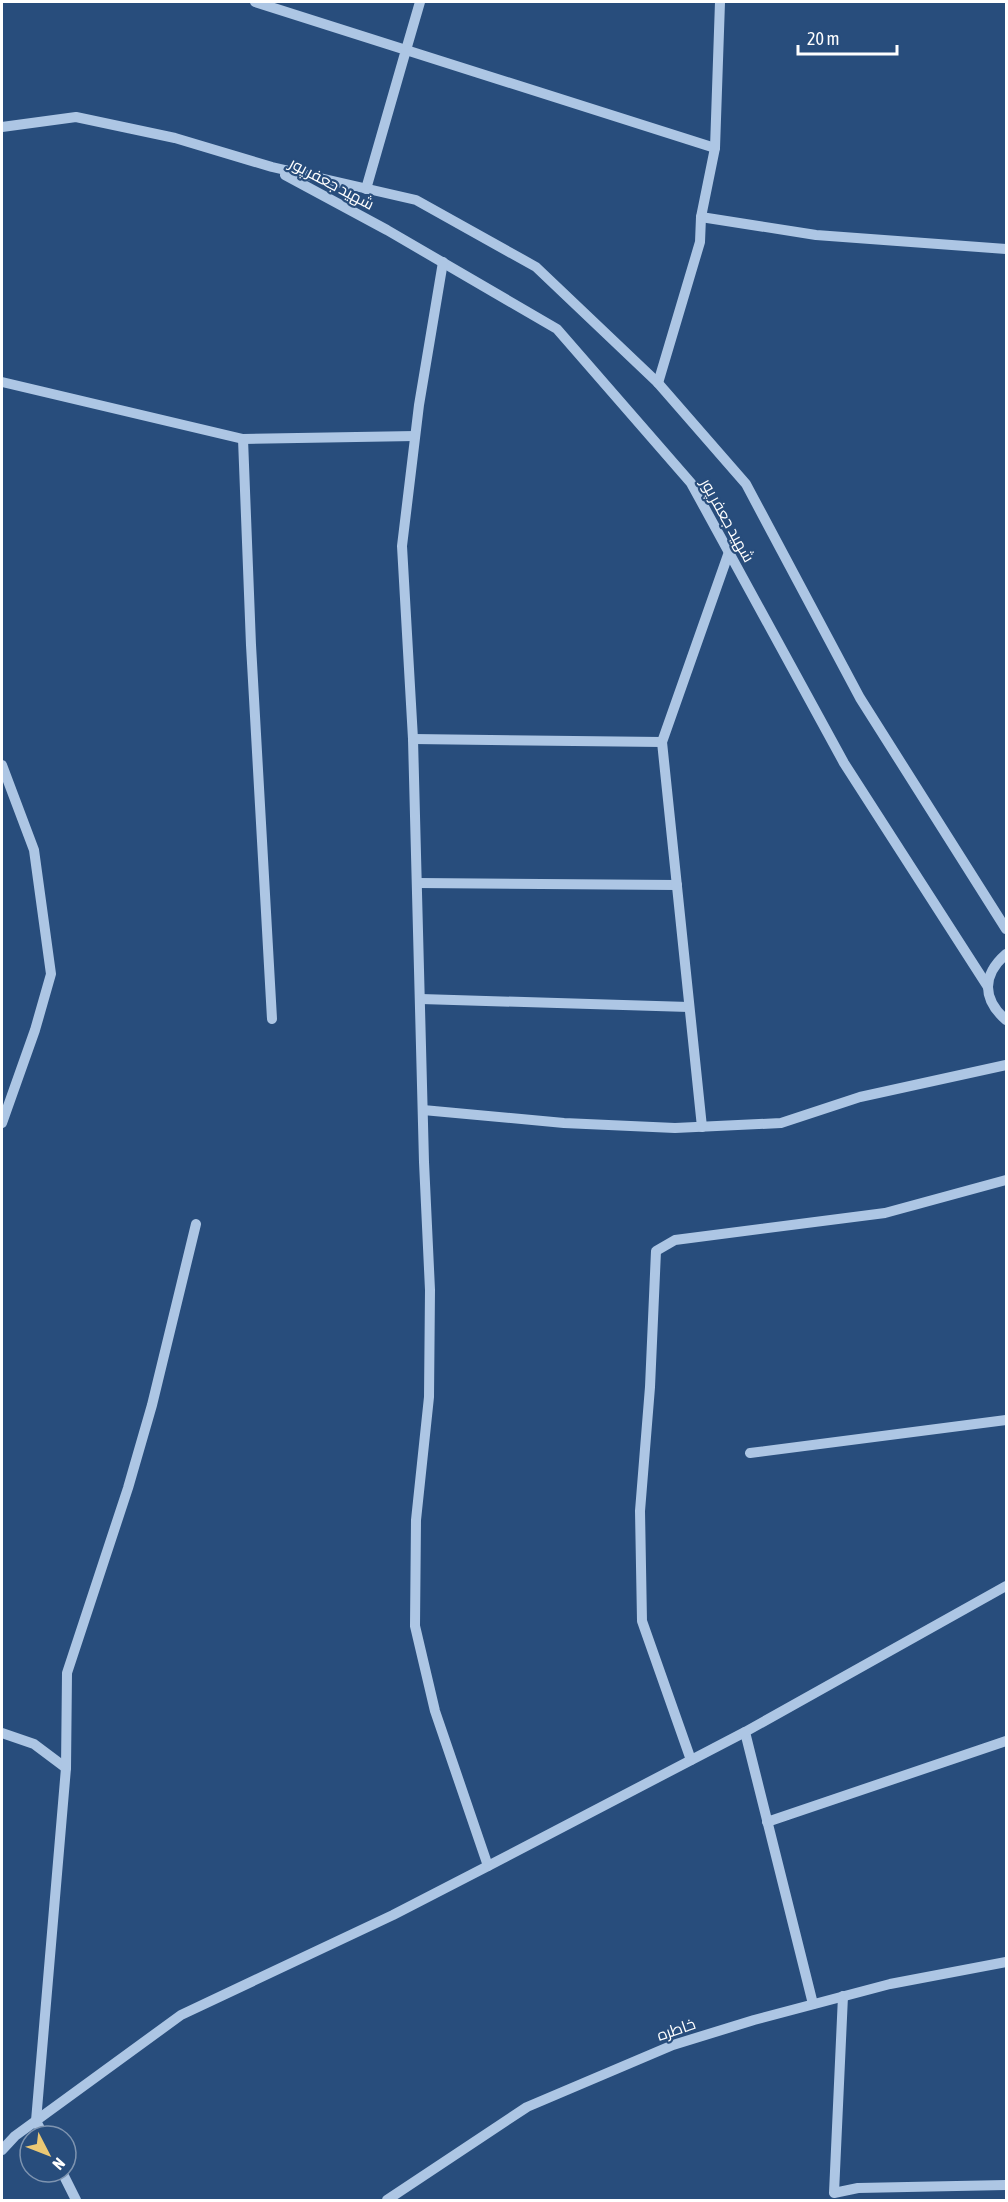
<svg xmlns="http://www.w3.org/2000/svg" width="1008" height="2202" viewBox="0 0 1008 2202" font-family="'Asap Condensed',Cairo,sans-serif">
  <rect width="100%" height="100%" fill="#284d7c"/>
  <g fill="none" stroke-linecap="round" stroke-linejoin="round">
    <!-- minor -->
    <g stroke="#adc6e4" stroke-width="10">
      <polyline points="255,2 406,50 366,189"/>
      <polyline points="420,2 406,50 715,148"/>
      <polyline points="2,127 76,117 175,138 272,167 416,200 536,267 658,383 746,484 860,698 1006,929"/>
      <polyline points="285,175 387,230 557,329 691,483 844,763 988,987"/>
      <polyline points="701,217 816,235 1006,249"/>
      <polyline points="443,262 419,405 402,546 413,739 424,1162 430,1290 429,1397 416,1520 415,1626 435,1711 488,1866"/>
      <polyline points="2,382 243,439 415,436"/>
      <polyline points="658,383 700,242 701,217 715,148 720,2"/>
      <polyline points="243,439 251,645 272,1019"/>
      <polyline points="413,739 662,742"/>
      <polyline points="2,765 34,850 51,974 35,1030 2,1123"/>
      <polyline points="418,883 677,885"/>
      <path d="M1006,954C982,975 982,999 1006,1020"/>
      <polyline points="421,999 689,1007"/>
      <polyline points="423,1110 564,1123 675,1128 781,1123 860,1097 1006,1065"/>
      <polyline points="702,1127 662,742 729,552"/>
      <polyline points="750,1453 1006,1420"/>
      <polyline points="745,1732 813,2004"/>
      <polyline points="2,1733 34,1744 66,1768"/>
      <polyline points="691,1760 642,1621 640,1511 650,1387 656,1251 675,1240 885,1213 1006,1180"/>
      <polyline points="767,1822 1006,1741"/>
      <polyline points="843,1996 834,2193 858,2188 1006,2185"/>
      <polyline points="44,2136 36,2121 66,1768 67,1673 128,1488 152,1405 196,1224"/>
      <polyline points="2,2150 15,2136 181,2015 393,1915 488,1866 745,1732 1006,1586"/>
      <polyline points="62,2172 76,2200"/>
      <polyline points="387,2200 527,2107 673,2045 754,2020 890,1984 1006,1962"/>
    </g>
  </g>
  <g text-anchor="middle" stroke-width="4.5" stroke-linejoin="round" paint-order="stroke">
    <!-- street labels -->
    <g font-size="16" fill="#fff" stroke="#284d7c">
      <text transform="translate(332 183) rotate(28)" y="6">شهید جعفر پور</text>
      <text transform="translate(728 520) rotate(61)" y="6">شهید جعفر پور</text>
      <text transform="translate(676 2029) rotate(-19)" y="6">خاطره</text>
    </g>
  </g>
  <!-- border -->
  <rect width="1008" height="2202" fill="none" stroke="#ffffff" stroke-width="6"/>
  <!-- north arrow -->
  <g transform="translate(48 2154) rotate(132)"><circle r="28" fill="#284d7c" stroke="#7e94b0" stroke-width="1.5"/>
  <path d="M0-4.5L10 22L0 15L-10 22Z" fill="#ebc874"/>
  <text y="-9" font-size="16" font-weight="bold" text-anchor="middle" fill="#ffffff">N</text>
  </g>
  <!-- scale -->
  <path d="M798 45v9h99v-9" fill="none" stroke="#ffffff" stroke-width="3"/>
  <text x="807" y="45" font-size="18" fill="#ffffff" stroke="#284d7c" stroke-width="4.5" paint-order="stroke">20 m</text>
</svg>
